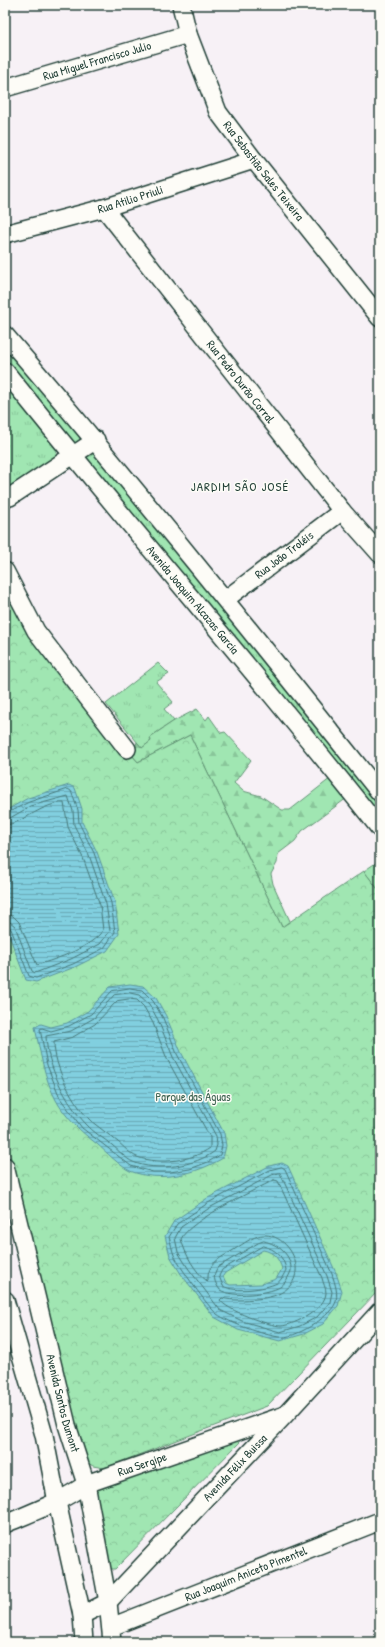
<svg xmlns="http://www.w3.org/2000/svg" width="385" height="1647" viewBox="0 0 385 1647" font-family="'Patrick Hand',sans-serif">
  <defs>
    <pattern id="grass-tufts" width="24" height="20" patternUnits="userSpaceOnUse"><rect width="24" height="20" fill="#a0e6b2"/><path d="M3 7l-1-3M5 7V3M7 7l1-3M15 17l-1-3M17 17v-4M19 17l1-3" fill="none" stroke="#89c69a"/></pattern>
    <pattern id="forest-firs" width="22" height="20" patternUnits="userSpaceOnUse"><rect width="22" height="20" fill="#a0e6b2"/><path d="M5 1l3.5 6h-7zM16 11l3.5 6h-7z" fill="#89c69a"/></pattern>
    <pattern id="park-crowns" width="20" height="18" patternUnits="userSpaceOnUse"><rect width="20" height="18" fill="#a0e6b2"/><path d="M2 6a3 3 0 1 1 6 0M12 15a3 3 0 1 1 6 0" fill="none" stroke="#89c69a"/></pattern>
    <pattern id="water-rules" width="6" height="5" patternUnits="userSpaceOnUse"><rect width="6" height="5" fill="#81cfdf"/><path d="M0 2.5h6" fill="none" stroke="#69a9b6"/></pattern>
  </defs>
  <rect width="100%" height="100%" fill="#f7f1f6"/>
  <filter id="ink" filterUnits="userSpaceOnUse"><feTurbulence type="fractalNoise" baseFrequency=".025" numOctaves="2"/><feDisplacementMap in="SourceGraphic" scale="8" xChannelSelector="R" yChannelSelector="G"/><feConvolveMatrix kernelMatrix="1 2 1 2 8 2 1 2 1" color-interpolation-filters="sRGB"/></filter>
  <g filter="url(#ink)">
    <!-- grass -->
    <g fill="url(#grass-tufts)" stroke="#609273">
      <polygon points="5,343 79,433 80,441 73,444 5,363"/>
      <polygon points="5,382 57,449 56,460 5,494"/>
      <polygon points="91,453 98,456 317,722 380,803 380,821 87,464 86,458"/>
      <polygon points="158,663 169,674 156,682 173,702 164,709 174,721 150,737 151,741 142,748 106,704"/>
      <polygon points="380,860 380,892 364,871"/>
    </g>
    <!-- forest -->
    <polygon fill="url(#forest-firs)" stroke="#609273" points="197,709 206,720 209,716 221,733 225,732 251,760 234,783 243,791 261,796 282,810 290,810 331,778 347,798 302,831 295,841 278,854 277,863 271,874 273,884 290,921 282,927 190,735 138,762 130,753 134,749 137,742 142,748 151,741 150,737 174,721"/>
    <!-- park -->
    <g fill="url(#park-crowns)" stroke="#609273">
      <polygon points="5,588 29,635 119,753 123,755 130,753 138,762 190,735 282,927 364,871 380,892 380,1289 267,1406 104,1468 93,1466 85,1461 73,1422 5,1134"/>
      <polygon points="239,1438 240,1442 115,1569 112,1569 109,1567 95,1491 100,1488"/>
    </g>
    <!-- water -->
    <g fill="url(#water-rules)" stroke="#5a959b" fill-rule="evenodd">
      <polygon points="69,785 75,788 82,809 82,822 97,852 115,902 119,934 107,951 75,967 36,982 26,980 5,925 5,811 28,798"/>
      <path d="M130,984L143,986L156,998L166,1016L181,1052L224,1133L226,1146L223,1158C196,1174 161,1183 130,1171C121,1167 105,1151 97,1144C81,1132 65,1117 56,1100C44,1078 40,1051 35,1027L41,1024L51,1027L67,1023L88,1011L110,987Z"/>
      <path d="M282,1163L288,1166L336,1273L342,1291L338,1306L323,1324L304,1334L280,1341L238,1330L214,1317L181,1274L170,1256L165,1236L174,1221L206,1199L269,1166ZM263,1250C274,1252 279,1259 282,1269L276,1279L261,1284L230,1285L226,1283L223,1276L225,1273Z"/>
    </g>
    <g fill="none" stroke-linecap="round" stroke-linejoin="round">
      <!-- shore -->
      <g stroke="#467778" stroke-width="1">
        <polyline points="5,814 29,802 68,789 71,791 78,810 79,823 94,853 111,903 115,932 104,948 73,964 36,978 29,976 11,929 5,926"/>
        <polyline points="5,819 10,818 31,806 68,796 73,811 74,825 89,855 106,904 110,931 100,944 71,959 35,973 32,971 15,926 10,922 5,921"/>
        <path d="M5,825C22,824 44,802 64,803L68,827L83,858L100,905L103,930C92,947 57,959 37,965L19,922L13,916L5,915"/>
        <polygon points="130,988 142,990 153,1001 163,1018 177,1054 220,1134 222,1145 220,1155 208,1162 190,1169 170,1172 153,1172 131,1166 82,1128 60,1098 47,1065 40,1029 42,1028 51,1031 69,1026 91,1014 112,991"/>
        <path d="M130,993L139,995L149,1004L158,1020L173,1057L216,1136L217,1145L215,1151C196,1166 156,1172 133,1162C126,1159 118,1150 112,1145C103,1138 93,1132 86,1124C66,1103 47,1066 46,1036L71,1031L94,1018L114,995Z"/>
        <path d="M129,999L137,1000L144,1007L153,1023L167,1059L210,1137V1148C192,1161 159,1165 137,1157C130,1154 123,1146 118,1142C109,1135 100,1128 91,1121C73,1104 54,1067 54,1042L73,1037L95,1024L117,1001Z"/>
        <path d="M282,1167L285,1169L332,1274C335,1284 339,1294 335,1304C328,1318 295,1339 279,1337C264,1335 229,1323 217,1314C208,1307 179,1266 174,1255C172,1250 171,1243 169,1237L177,1224L208,1203L270,1170Z"/>
        <polygon points="280,1173 327,1276 332,1292 330,1302 317,1317 300,1326 280,1332 242,1321 220,1310 188,1268 178,1252 175,1238 181,1227 211,1207 272,1175"/>
        <path d="M274,1180L278,1181L322,1278C323,1283 326,1288 326,1293C325,1309 295,1325 281,1326C269,1326 226,1310 220,1300L222,1298C233,1301 245,1300 256,1299C325,1294 291,1226 258,1236C249,1239 240,1246 232,1251C220,1258 207,1264 208,1280L207,1281C195,1272 185,1254 181,1239C190,1220 253,1191 274,1180Z"/>
        <path d="M264,1241C278,1244 292,1255 291,1271C289,1276 285,1284 280,1287C267,1294 233,1298 220,1290C214,1282 212,1275 218,1267L258,1243Z"/>
        <path d="M263,1246C276,1249 284,1257 286,1270C284,1274 281,1281 277,1283C265,1289 235,1293 223,1286L219,1276L222,1270Z"/>
      </g>
      <!-- minor casing -->
      <g stroke="#1f3d34" stroke-width="20">
        <g id="minor">
          <path id="s1" d="M181,5L188,34L218,112L254,160L380,318"/>
          <path id="s2" d="M5,88L188,34"/>
          <path id="s3" d="M104,208L342,511L380,554"/>
          <path id="s4" d="M5,234L104,208L254,160"/>
          <path d="M5,335C134,485 257,639 380,793"/>
          <path id="s5" d="M5,371C128,526 258,674 380,829"/>
          <polyline points="5,498 10,497 96,440"/>
          <polyline points="5,571 36,631 127,749"/>
          <path id="s6" d="M226,599L342,511"/>
          <path id="s7" d="M5,1166L67,1425L86,1484L108,1602L112,1642"/>
          <polyline points="5,1300 44,1435 57,1502 82,1615 84,1642"/>
          <path id="s8" d="M5,1524C33,1512 61,1502 86,1484L282,1416"/>
          <path id="s9" d="M82,1615L108,1602L285,1415L380,1311"/>
          <path id="s10" d="M111,1627L380,1521"/>
        </g>
      </g>
      <!-- minor -->
      <use href="#minor" stroke="#fdfcf7" stroke-width="17"/>
    </g>
  </g>
  <g text-anchor="middle" stroke-width="3" stroke-linejoin="round" paint-order="stroke">
    <!-- street labels -->
    <g font-size="12" fill="#1f3d34" stroke="#fdfcf7">
      <text dy="4" stroke="none"><textPath href="#s2" startOffset="96">Rua Miguel Francisco Julio</textPath></text>
      <text dy="4" stroke="none"><textPath href="#s1" startOffset="188">Rua Sebastião Sales Teixeira</textPath></text>
      <text dy="4" stroke="none"><textPath href="#s4" startOffset="130">Rua Atilio Priuli</textPath></text>
      <text dy="4" stroke="none"><textPath href="#s3" startOffset="221">Rua Pedro Durão Corral</textPath></text>
      <text dy="4" stroke="none"><textPath href="#s6" startOffset="73">Rua João Troléis</textPath></text>
      <text dy="4" stroke="none"><textPath href="#s5" startOffset="296">Avenida Joaquim Alcazas Garcia</textPath></text>
      <text dy="4" stroke="none"><textPath href="#s7" startOffset="244">Avenida Santos Dumont</textPath></text>
      <text dy="4" stroke="none"><textPath href="#s8" startOffset="150">Rua Sergipe</textPath></text>
      <text dy="4" stroke="none"><textPath href="#s9" startOffset="214">Avenida Félix Buissa</textPath></text>
      <text dy="4" stroke="none"><textPath href="#s10" startOffset="145">Rua Joaquim Aniceto Pimentel</textPath></text>
    </g>
    <!-- park labels -->
    <g font-size="12" fill="#395f4d" stroke="#fdfcf7">
      <text x="193" y="1101">Parque das Águas</text>
    </g>
    <!-- neighbourhood labels -->
    <g font-size="13" letter-spacing="1" fill="#1f3d34" stroke="#fdfcf7">
      <text x="240" y="491">JARDIM SÃO JOSÉ</text>
    </g>
  </g>
  <!-- margin -->
  <rect width="385" height="1647" fill="none" stroke="#fdfcf7" stroke-width="20"/>
  <rect x="10" y="10" width="365" height="1627" fill="none" stroke="#1f3d34" stroke-width="1.5" filter="url(#ink)"/>
</svg>
